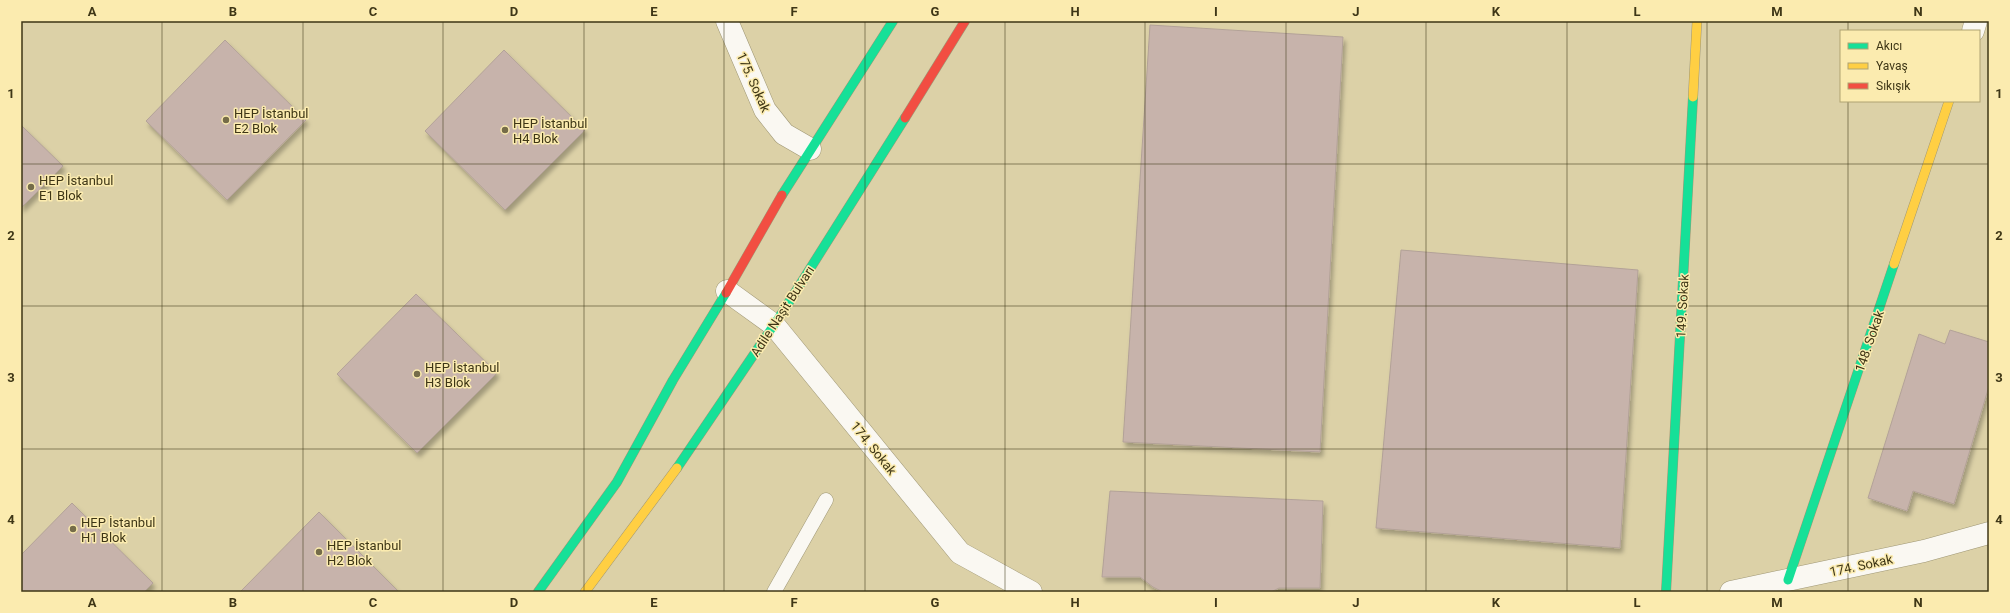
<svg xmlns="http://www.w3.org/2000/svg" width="2010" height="613" viewBox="0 0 2010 613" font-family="Roboto,sans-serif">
  <defs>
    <filter id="shadow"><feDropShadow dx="2.5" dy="4.5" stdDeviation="2" flood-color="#0004"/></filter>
  </defs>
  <rect width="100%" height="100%" fill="#dcd1a7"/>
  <!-- building -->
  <g fill="#c7b3ab" stroke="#b3a298" filter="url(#shadow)">
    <polygon points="1150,25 1343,37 1320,452 1123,442"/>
    <polygon points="225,40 306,120 227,200 146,121"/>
    <polygon points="504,50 585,130 505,210 425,131"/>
    <polygon points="21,125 63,166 21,208"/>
    <polygon points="1401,250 1638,270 1620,548 1376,528"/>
    <polygon points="416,294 497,373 417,453 337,374"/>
    <polygon points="1950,330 1989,342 1989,386 1954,504 1913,491 1907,511 1868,498 1919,334 1945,344"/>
    <polygon points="1110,491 1323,501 1320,588 1279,588 1271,592 1163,592 1153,587 1140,577 1102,577"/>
    <polygon points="72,503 153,583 144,592 21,592 21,555"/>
    <polygon points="319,512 399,592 240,592"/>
  </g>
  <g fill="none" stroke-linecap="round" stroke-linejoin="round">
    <!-- lane casing -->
    <g stroke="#9f9775" stroke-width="15">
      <polyline id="lane" points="774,592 826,500"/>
    </g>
    <!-- street casing -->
    <g stroke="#9f9775" stroke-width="23">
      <g id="street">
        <polyline points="727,21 765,110 784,134 810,149"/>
        <polyline points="1973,31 1976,21"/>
        <polyline points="727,291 774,325 960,553 1031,592"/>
        <polyline points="1731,592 1924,551 1989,533"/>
      </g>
    </g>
    <!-- fast casing -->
    <g stroke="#9f9775" stroke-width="10">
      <g id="fast">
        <polyline points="782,195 893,21"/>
        <polyline points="677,468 784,310 905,118"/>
        <polyline points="1788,580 1894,264"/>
        <polyline points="538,592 617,482 673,380 726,293"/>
        <polyline points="1666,592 1693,97"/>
      </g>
    </g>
    <!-- slow casing -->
    <g stroke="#9f9775" stroke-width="10">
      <g id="slow">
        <polyline points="1693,97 1697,21"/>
        <polyline points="1894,264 1949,101"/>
        <polyline points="585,592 677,468"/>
      </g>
    </g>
    <!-- jam casing -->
    <g stroke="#9f9775" stroke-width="10">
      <g id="jam">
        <polyline points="905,118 965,21"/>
        <polyline points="726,293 782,195"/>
      </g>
    </g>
    <!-- lane -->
    <use href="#lane" stroke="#faf8f2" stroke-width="14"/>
    <!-- street -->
    <use href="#street" stroke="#faf8f2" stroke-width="22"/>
    <!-- fast -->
    <use href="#fast" stroke="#16e098" stroke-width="9"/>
    <!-- slow -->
    <use href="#slow" stroke="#ffcf43" stroke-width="9"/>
    <!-- jam -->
    <use href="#jam" stroke="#f24e42" stroke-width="9"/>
  </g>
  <!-- grid -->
  <path fill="none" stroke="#3e3616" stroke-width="1" stroke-opacity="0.55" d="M162,21V592M303,21V592M443,21V592M584,21V592M724,21V592M865,21V592M1005,21V592M1145,21V592M1286,21V592M1426,21V592M1567,21V592M1707,21V592M1848,21V31M1848,101V592M21,164H1989M21,306H1989M21,449H1989"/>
  <!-- markers -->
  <g fill="#756c49" stroke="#fbebaf" stroke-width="1.5">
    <circle cx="226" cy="120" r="4"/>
    <circle cx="505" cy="130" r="4"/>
    <circle cx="31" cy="187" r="4"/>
    <circle cx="417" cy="374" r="4"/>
    <circle cx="73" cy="529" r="4"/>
    <circle cx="319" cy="552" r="4"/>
  </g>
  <g text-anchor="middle" stroke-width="3" stroke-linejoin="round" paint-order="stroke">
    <!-- street labels -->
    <g font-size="13" fill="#3e3616" stroke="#fbebaf">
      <text transform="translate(754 82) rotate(66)" y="5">175. Sokak</text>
      <text transform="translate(1682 306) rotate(-87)" y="5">149. Sokak</text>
      <text transform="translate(782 311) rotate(-57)" y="5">Adile Naşit Bulvarı</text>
      <text transform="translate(1869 341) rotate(-71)" y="5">148. Sokak</text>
      <text transform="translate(874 448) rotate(51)" y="5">174. Sokak</text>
      <text transform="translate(1861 565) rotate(-12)" y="5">174. Sokak</text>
    </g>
    <!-- poi labels -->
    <g font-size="13" fill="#3e3616" stroke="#fbebaf" text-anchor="start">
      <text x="234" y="118">HEP İstanbul<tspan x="234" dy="15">E2 Blok</tspan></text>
      <text x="513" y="128">HEP İstanbul<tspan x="513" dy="15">H4 Blok</tspan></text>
      <text x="39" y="185">HEP İstanbul<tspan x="39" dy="15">E1 Blok</tspan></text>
      <text x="425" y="372">HEP İstanbul<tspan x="425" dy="15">H3 Blok</tspan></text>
      <text x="81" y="527">HEP İstanbul<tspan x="81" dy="15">H1 Blok</tspan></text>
      <text x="327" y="550">HEP İstanbul<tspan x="327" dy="15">H2 Blok</tspan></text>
    </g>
  </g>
  <!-- border -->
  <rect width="2010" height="613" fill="none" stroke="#fbebaf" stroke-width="44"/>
  <!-- legend -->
  <rect x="1840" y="30" width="140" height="72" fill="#fbebaf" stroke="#afa372"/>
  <rect x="1848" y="43" width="20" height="6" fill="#16e098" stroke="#afa372"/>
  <text x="1876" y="50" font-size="12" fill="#3e3616">Akıcı</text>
  <rect x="1848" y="63" width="20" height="6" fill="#ffcf43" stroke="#afa372"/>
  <text x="1876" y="70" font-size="12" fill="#3e3616">Yavaş</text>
  <rect x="1848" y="83" width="20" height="6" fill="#f24e42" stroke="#afa372"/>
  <text x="1876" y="90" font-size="12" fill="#3e3616">Sıkışık</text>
  <rect x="22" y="22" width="1966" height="569" fill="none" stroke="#3e3616" stroke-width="1.5"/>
  <g font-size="13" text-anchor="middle" font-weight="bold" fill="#3e3616">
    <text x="92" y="16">A</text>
    <text x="233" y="16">B</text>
    <text x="373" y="16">C</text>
    <text x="514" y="16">D</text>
    <text x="654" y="16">E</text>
    <text x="794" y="16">F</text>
    <text x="935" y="16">G</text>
    <text x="1075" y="16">H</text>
    <text x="1216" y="16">I</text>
    <text x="1356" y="16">J</text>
    <text x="1496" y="16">K</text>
    <text x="1637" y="16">L</text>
    <text x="1777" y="16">M</text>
    <text x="1918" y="16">N</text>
    <text x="11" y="98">1</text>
    <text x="1999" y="98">1</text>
    <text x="11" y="240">2</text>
    <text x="1999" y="240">2</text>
    <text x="11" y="382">3</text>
    <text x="1999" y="382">3</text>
    <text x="11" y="524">4</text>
    <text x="1999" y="524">4</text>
    <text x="92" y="607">A</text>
    <text x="233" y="607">B</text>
    <text x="373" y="607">C</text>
    <text x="514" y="607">D</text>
    <text x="654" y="607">E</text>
    <text x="794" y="607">F</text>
    <text x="935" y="607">G</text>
    <text x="1075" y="607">H</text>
    <text x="1216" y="607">I</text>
    <text x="1356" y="607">J</text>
    <text x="1496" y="607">K</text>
    <text x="1637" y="607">L</text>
    <text x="1777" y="607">M</text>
    <text x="1918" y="607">N</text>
  </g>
</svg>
